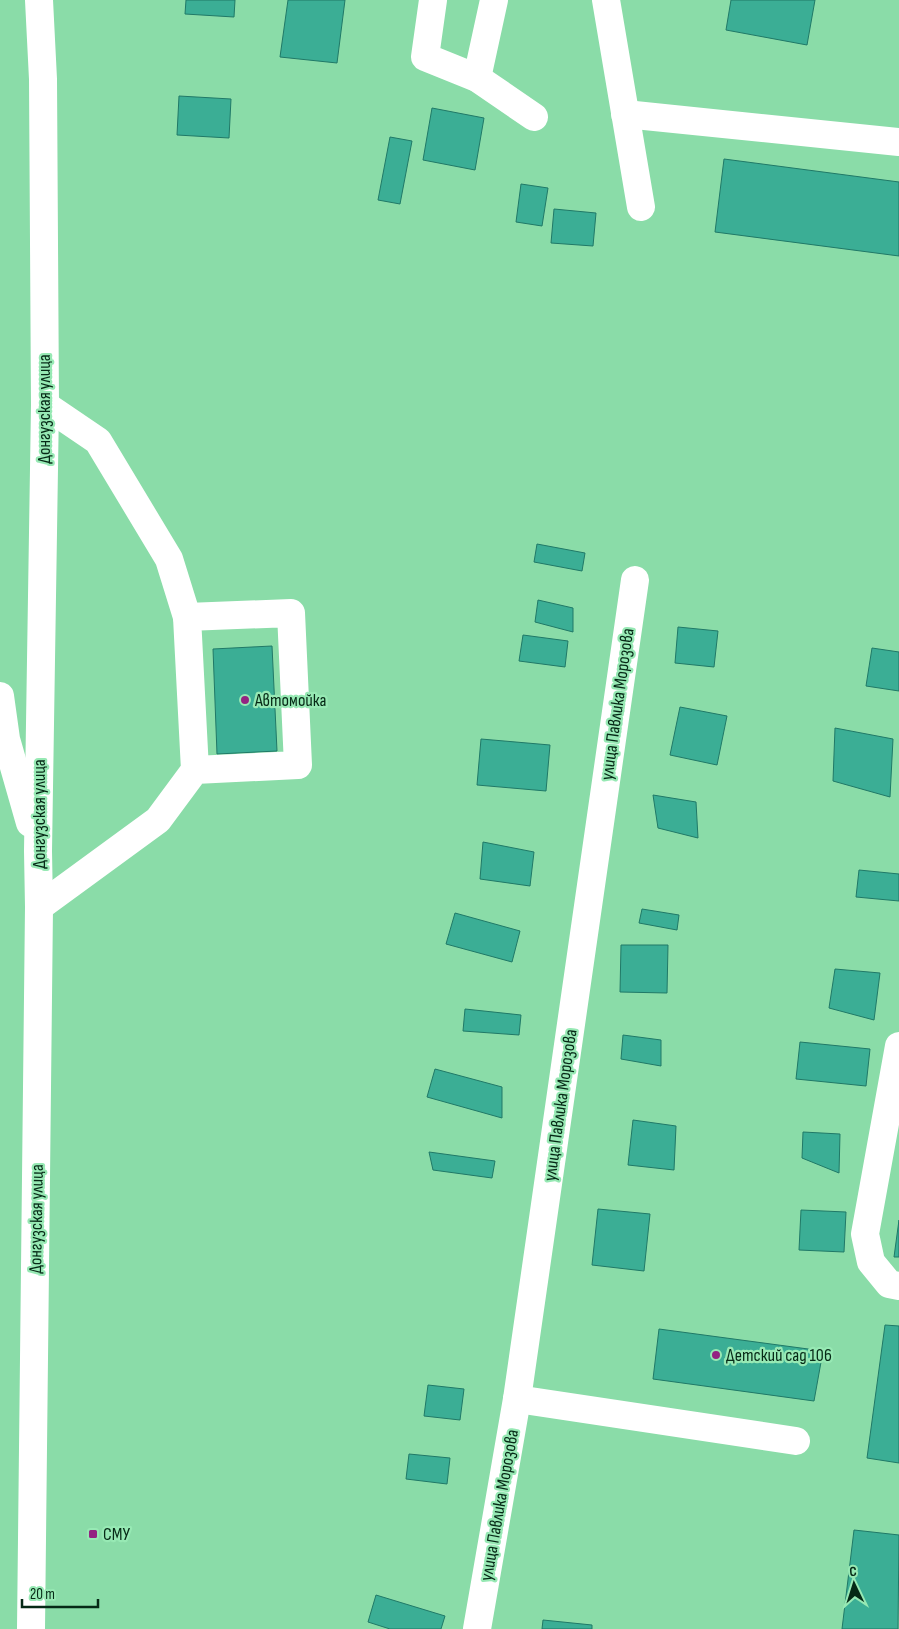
<svg xmlns="http://www.w3.org/2000/svg" width="899" height="1629" viewBox="0 0 899 1629" font-family="'Sofia Sans Condensed',sans-serif">
  <rect width="100%" height="100%" fill="#8adca8"/>
  <!-- building -->
  <g fill="#3bae95" stroke="#207967">
    <polygon points="186,0 235,0 234,17 185,14"/>
    <polygon points="288,0 345,0 337,63 280,57"/>
    <polygon points="731,0 815,0 807,45 726,30"/>
    <polygon points="179,96 231,99 229,138 177,135"/>
    <polygon points="432,108 484,118 475,170 423,160"/>
    <polygon points="390,137 412,141 400,204 378,200"/>
    <polygon points="724,159 899,182 899,256 715,232"/>
    <polygon points="521,184 548,188 542,226 516,222"/>
    <polygon points="554,209 596,213 593,246 551,243"/>
    <polygon points="537,544 585,553 582,571 534,562"/>
    <polygon points="538,600 573,608 573,632 535,622"/>
    <polygon points="678,627 718,631 714,667 675,663"/>
    <polygon points="523,635 568,641 565,667 519,661"/>
    <polygon points="272,646 277,751 217,754 213,649"/>
    <polygon points="872,648 899,652 899,691 866,686"/>
    <polygon points="680,707 727,716 717,765 670,755"/>
    <polygon points="835,728 893,739 890,797 833,781"/>
    <polygon points="481,739 550,745 546,791 477,785"/>
    <polygon points="653,795 696,802 698,838 658,828"/>
    <polygon points="483,842 534,852 530,886 480,879"/>
    <polygon points="859,870 899,874 899,901 856,897"/>
    <polygon points="642,909 679,915 677,930 639,923"/>
    <polygon points="455,913 520,931 512,962 446,944"/>
    <polygon points="621,945 668,945 667,993 620,992"/>
    <polygon points="835,969 880,973 874,1020 829,1008"/>
    <polygon points="465,1009 521,1015 519,1035 463,1031"/>
    <polygon points="623,1035 661,1040 661,1066 621,1059"/>
    <polygon points="800,1042 870,1049 866,1086 796,1079"/>
    <polygon points="435,1069 502,1087 502,1118 427,1097"/>
    <polygon points="633,1120 676,1126 674,1170 628,1165"/>
    <polygon points="803,1132 840,1134 839,1173 802,1158"/>
    <polygon points="429,1152 495,1161 492,1178 433,1170"/>
    <polygon points="598,1209 650,1214 644,1271 592,1265"/>
    <polygon points="801,1210 846,1212 844,1252 799,1250"/>
    <polygon points="899,1220 899,1257 894,1257"/>
    <polygon points="885,1325 899,1326 899,1463 867,1458"/>
    <polygon points="659,1329 823,1351 814,1401 653,1379"/>
    <polygon points="428,1385 464,1389 460,1420 424,1416"/>
    <polygon points="409,1454 450,1458 447,1484 406,1479"/>
    <polygon points="854,1530 899,1535 898,1629 842,1629"/>
    <polygon points="376,1595 445,1616 441,1629 390,1629 368,1622"/>
    <polygon points="543,1620 592,1625 592,1629 542,1629"/>
  </g>
  <g fill="none" stroke-linecap="round" stroke-linejoin="round">
    <!-- minor -->
    <g stroke="#fff" stroke-width="28">
      <polyline points="433,0 425,57 477,78 534,117"/>
      <polyline points="606,0 641,207"/>
      <polyline points="477,78 494,0"/>
      <polyline points="625,114 899,142"/>
      <polyline points="45,405 98,441 169,559 187,617"/>
      <polyline points="39,907 158,820 195,770 187,617 291,613 298,765 195,770"/>
      <polyline points="899,1046 865,1234 871,1262 889,1284 899,1286"/>
      <polyline points="517,1399 796,1441"/>
      <polyline points="477,1629 517,1399 635,580"/>
    </g>
    <!-- highway -->
    <g stroke="#fff" stroke-width="28">
      <polyline points="0,696 6,739 30,823"/>
      <polyline points="31,1629 39,907 38,851 45,405 43,79 39,0"/>
    </g>
  </g>
  <!-- markers -->
  <g fill="#942382" stroke="#97e9b4" stroke-width="2">
    <circle cx="245" cy="700" r="5"/>
    <circle cx="716" cy="1355" r="5"/>
    <rect x="88" y="1529" width="10" height="10" rx="2.5"/>
  </g>
  <g text-anchor="middle" stroke-width="4.5" stroke-linejoin="round" paint-order="stroke">
    <!-- street labels -->
    <g font-size="18" fill="#062916" stroke="#97e9b4">
      <text transform="translate(44 409) rotate(-90)" y="6">Донгузская улица</text>
      <text transform="translate(617 704) rotate(-82)" y="6">улица Павлика Морозова</text>
      <text transform="translate(39 814) rotate(-90)" y="6">Донгузская улица</text>
      <text transform="translate(560 1105) rotate(-82)" y="6">улица Павлика Морозова</text>
      <text transform="translate(36 1219) rotate(-89)" y="6">Донгузская улица</text>
      <text transform="translate(499 1505) rotate(-80)" y="6">улица Павлика Морозова</text>
    </g>
    <!-- poi labels -->
    <g font-size="18" fill="#062916" stroke="#97e9b4" text-anchor="start">
      <text x="255" y="706">Автомойка</text>
      <text x="726" y="1361">Детский сад 106</text>
      <text x="103" y="1540">СМУ</text>
    </g>
  </g>
  <!-- north arrow -->
  <g transform="translate(854 1584) rotate(356)" stroke="#97e9b4" stroke-width="4" paint-order="stroke">
  <path d="M0-4L9 19L0 12L-9 19Z" fill="#062916"/>
  <text y="-8" font-size="14" font-weight="bold" text-anchor="middle" fill="#062916">С</text>
  </g>
  <!-- scale -->
  <path d="M22 1599v8h76v-8" fill="none" stroke="#062916" stroke-width="2.5"/>
  <text x="30" y="1599" font-size="15" fill="#062916" stroke="#97e9b4" stroke-width="4" paint-order="stroke">20 m</text>
</svg>
